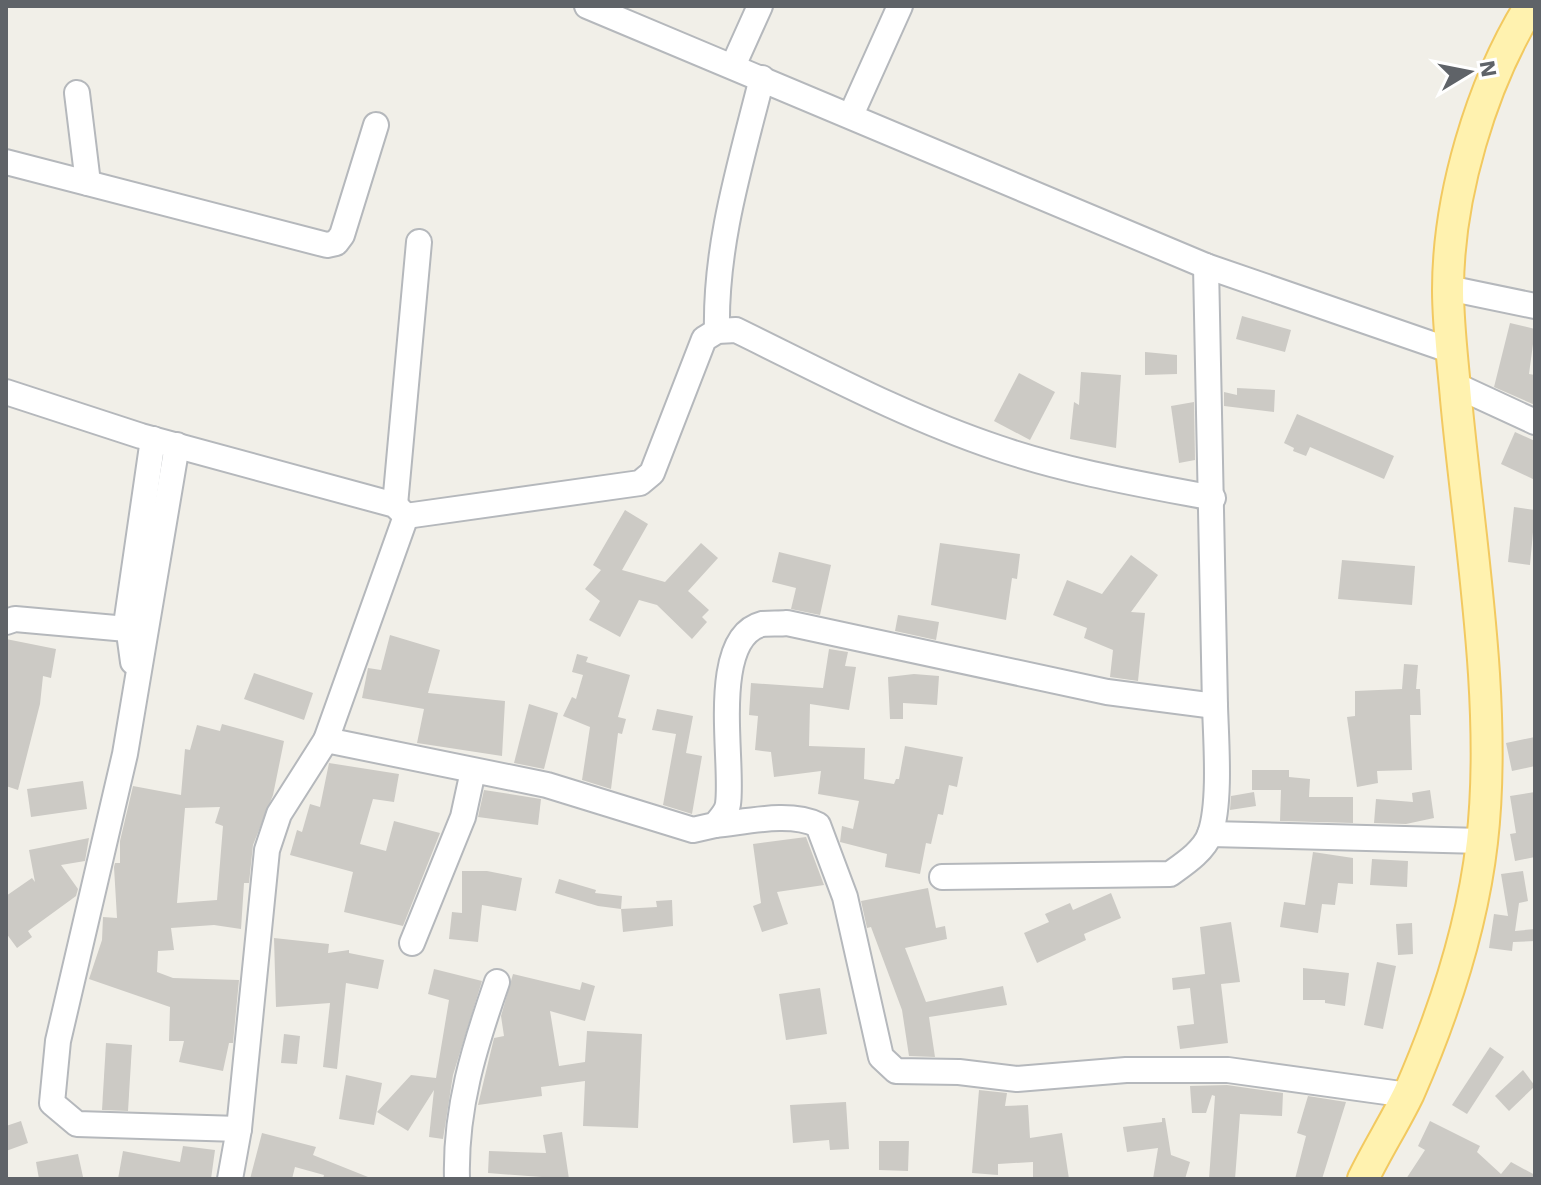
<svg xmlns="http://www.w3.org/2000/svg" width="1541" height="1185" viewBox="0 0 1541 1185" font-family="'Work Sans',sans-serif">
  <rect width="100%" height="100%" fill="#f1efe8"/>
  <!-- building -->
  <g fill="#cccac5" fill-rule="evenodd">
    <polygon points="1242,316 1291,330 1285,352 1236,339"/>
    <polygon points="1510,323 1535,329 1529,374 1535,375 1535,405 1494,387"/>
    <polygon points="1145,352 1177,355 1177,374 1145,375"/>
    <polygon points="1081,372 1121,375 1116,448 1070,439 1074,402 1079,405"/>
    <polygon points="1019,373 1055,392 1030,440 994,421"/>
    <polygon points="1237,388 1275,390 1274,412 1224,406 1224,392 1237,395"/>
    <polygon points="1194,402 1195,460 1179,463 1171,406"/>
    <polygon points="1297,414 1394,456 1384,479 1310,447 1306,456 1293,451 1294,448 1284,443"/>
    <polygon points="1515,432 1535,441 1535,480 1501,464"/>
    <polygon points="1514,507 1535,510 1530,565 1508,562"/>
    <polygon points="625,510 648,524 622,570 665,582 701,543 718,558 688,591 709,610 702,617 707,622 692,639 657,605 639,600 620,637 589,620 600,601 585,589 601,570 593,565"/>
    <polygon points="940,543 1020,554 1017,579 1012,578 1006,620 931,605"/>
    <polygon points="779,552 831,565 820,615 791,609 796,588 772,582"/>
    <polygon points="1131,555 1158,575 1131,612 1145,613 1138,681 1110,677 1113,650 1084,638 1087,628 1053,615 1067,580 1102,594"/>
    <polygon points="1342,560 1415,566 1412,605 1338,599"/>
    <polygon points="898,615 939,622 936,640 895,631"/>
    <polygon points="390,635 440,650 428,693 505,701 502,756 417,743 424,709 362,698 368,668 381,670"/>
    <polygon points="6,639 56,649 51,678 43,676 40,704 18,790 6,786"/>
    <polygon points="829,649 848,652 845,666 856,667 849,710 810,704 809,746 865,748 864,779 894,784 896,779 899,779 905,746 963,757 957,787 949,785 943,815 938,814 931,844 926,843 920,874 885,867 887,854 840,842 842,826 853,829 859,801 818,794 821,771 774,777 771,752 755,750 758,716 749,715 751,683 823,688"/>
    <polygon points="577,654 588,657 586,662 630,675 618,717 626,719 622,734 618,733 611,789 582,780 590,727 563,716 572,697 576,699 583,675 572,672"/>
    <polygon points="1404,664 1418,665 1416,689 1420,689 1421,715 1410,715 1412,770 1377,771 1378,783 1357,787 1347,717 1355,716 1355,691 1402,689"/>
    <polygon points="254,673 313,693 304,720 244,699"/>
    <polygon points="914,674 939,676 937,705 903,703 903,719 890,719 888,677"/>
    <polygon points="529,704 558,713 544,769 514,763"/>
    <polygon points="657,709 693,716 686,753 702,756 692,814 663,805 676,734 652,730"/>
    <path d="M222,724L284,741L273,795L253,845L249,883H244L241,929L214,925L171,928L174,950L158,951L157,972L173,978L239,980L233,1043H229L223,1071L179,1062L184,1041H169L170,1007L89,979L102,940L103,917L117,918L114,867L115,863H120V841L133,786L181,795L185,749L190,750L197,725L220,731ZM220,807L215,823L223,826L217,900L177,903L185,808Z"/>
    <polygon points="1535,737 1535,766 1512,771 1506,743"/>
    <polygon points="329,763 399,774 394,802 373,799 360,844 386,851 394,821 440,833 403,926 344,912 353,872 290,855 297,830 302,832 310,804 320,807"/>
    <polygon points="1252,770 1289,770 1289,777 1310,779 1309,797 1353,797 1353,823 1280,821 1281,790 1252,790"/>
    <polygon points="83,781 87,809 31,817 27,789"/>
    <polygon points="484,790 541,799 538,825 478,817"/>
    <polygon points="1430,790 1434,818 1406,824 1374,823 1376,799 1413,802 1412,793"/>
    <polygon points="1254,792 1256,806 1230,810 1231,796"/>
    <polygon points="1535,792 1535,857 1515,861 1510,834 1516,833 1510,796"/>
    <polygon points="806,837 824,885 777,892 788,924 762,932 753,906 761,903 753,844"/>
    <polygon points="89,838 85,861 61,865 78,889 76,896 28,931 32,937 17,948 6,933 6,896 32,878 35,882 29,850"/>
    <polygon points="1313,852 1353,858 1353,884 1338,883 1335,905 1322,904 1318,933 1280,927 1284,902 1305,905"/>
    <polygon points="1372,859 1408,861 1407,887 1370,885"/>
    <polygon points="462,871 487,871 522,878 516,911 482,905 478,942 449,939 452,912 462,913"/>
    <polygon points="1523,871 1528,901 1519,903 1515,931 1535,929 1535,941 1513,942 1512,951 1489,948 1494,914 1508,916 1501,874"/>
    <polygon points="559,879 596,890 595,893 622,896 621,909 598,906 555,893"/>
    <polygon points="928,888 936,928 945,926 947,939 905,948 926,1002 1003,986 1007,1005 929,1017 935,1057 909,1056 902,1010 871,927 867,928 861,901"/>
    <polygon points="1111,893 1121,918 1084,934 1086,940 1037,963 1024,933 1049,922 1045,914 1070,903 1073,910"/>
    <polygon points="672,900 673,926 623,932 621,909 657,907 656,901"/>
    <polygon points="1231,922 1240,982 1221,984 1228,1043 1180,1049 1177,1026 1194,1024 1190,988 1173,990 1172,978 1205,974 1200,927"/>
    <polygon points="1412,923 1413,954 1398,955 1396,924"/>
    <polygon points="274,938 329,944 328,953 349,950 349,953 384,960 378,989 346,983 337,1069 323,1067 330,1003 276,1007"/>
    <polygon points="1377,962 1396,966 1383,1029 1364,1025"/>
    <polygon points="1303,968 1349,973 1345,1006 1325,1003 1325,1000 1303,1000"/>
    <polygon points="434,969 482,981 453,1075 443,1139 429,1137 434,1090 408,1131 377,1112 411,1075 436,1078 449,1000 428,994"/>
    <polygon points="513,974 580,990 582,982 595,986 585,1021 550,1011 559,1066 585,1062 587,1031 642,1034 638,1128 583,1126 585,1081 541,1087 542,1096 478,1105 494,1038 504,1036 501,1016"/>
    <polygon points="820,988 827,1034 786,1040 779,994"/>
    <polygon points="284,1034 300,1036 297,1064 281,1063"/>
    <polygon points="106,1043 132,1045 128,1111 102,1110"/>
    <polygon points="1490,1047 1504,1057 1467,1114 1452,1105"/>
    <polygon points="1523,1070 1535,1086 1509,1111 1495,1096"/>
    <polygon points="346,1075 382,1083 374,1125 339,1119"/>
    <polygon points="1227,1085 1283,1093 1282,1116 1240,1114 1235,1179 1209,1179 1215,1096 1212,1095 1206,1113 1192,1113 1190,1086"/>
    <polygon points="979,1090 1007,1093 1005,1106 1028,1105 1030,1138 1062,1133 1069,1179 1033,1179 1033,1162 998,1164 998,1175 972,1173"/>
    <polygon points="1308,1096 1346,1102 1322,1179 1295,1179 1306,1136 1297,1133"/>
    <polygon points="846,1102 849,1149 830,1150 829,1140 793,1143 790,1105"/>
    <polygon points="1162,1118 1165,1118 1171,1155 1190,1162 1185,1179 1153,1179 1158,1148 1127,1152 1123,1127 1162,1122"/>
    <polygon points="21,1121 28,1143 6,1151 6,1126"/>
    <polygon points="1430,1121 1480,1146 1477,1152 1501,1174 1511,1162 1535,1175 1535,1179 1406,1179 1425,1150 1418,1146"/>
    <polygon points="562,1132 569,1179 488,1173 489,1151 546,1153 543,1135"/>
    <polygon points="262,1133 316,1147 313,1155 373,1179 323,1179 324,1175 295,1167 292,1179 250,1179"/>
    <polygon points="879,1141 909,1141 908,1171 879,1170"/>
    <polygon points="183,1146 215,1150 211,1179 118,1179 123,1151 180,1162"/>
    <polygon points="78,1154 83,1177 39,1179 36,1162"/>
  </g>
  <g fill="none" stroke-linecap="round" stroke-linejoin="round">
    <!-- minor casing -->
    <g stroke="#b5b8bc" stroke-width="28">
      <g id="minor">
        <polyline points="587,6 1206,266 1452,351"/>
        <polyline points="733,66 760,6"/>
        <polyline points="77,93 88,183"/>
        <polyline points="851,115 900,6"/>
        <polyline points="6,162 327,245 336,243 342,235 376,125"/>
        <polyline points="1448,288 1535,306"/>
        <path d="M717,331C715,244 741,162 762,78"/>
        <polyline points="1455,385 1535,422"/>
        <polyline points="6,392 141,436 395,505 406,516 326,740 279,814 267,850 239,1129 230,1179"/>
        <polyline points="177,445 125,754 58,1041 52,1103 77,1124 239,1129"/>
        <polyline points="395,505 419,242"/>
        <path d="M406,516L640,483L652,473L704,339L717,331L736,330C822,372 908,418 998,448C1069,472 1140,484 1213,498"/>
        <polyline points="6,622 15,619 127,629"/>
        <polyline points="133,662 127,618 153,439"/>
        <path d="M326,740L547,785L693,830L715,825C720,819 727,812 728,804C734,763 708,638 762,624C770,623 779,624 787,623L1107,692L1215,706L1206,266"/>
        <path d="M715,825C746,822 790,811 818,825L845,897L881,1057L896,1071L959,1072L1017,1079L1126,1070H1228L1408,1095"/>
        <polyline points="1210,834 1482,841"/>
        <path d="M942,877L1170,874C1184,864 1204,851 1210,834C1221,803 1216,740 1215,706"/>
        <polyline points="412,943 463,817 473,771"/>
        <path d="M457,1179C455,1109 474,1048 497,982"/>
      </g>
    </g>
    <!-- major casing -->
    <g stroke="#f2c960" stroke-width="34">
      <path id="major" d="M1363,1179C1377,1150 1395,1122 1409,1093C1444,1013 1472,929 1482,842C1498,704 1469,538 1456,399C1453,363 1448,326 1448,290C1448,197 1481,85 1530,6"/>
    </g>
    <!-- minor -->
    <use href="#minor" stroke="#fff" stroke-width="24"/>
    <!-- major -->
    <use href="#major" stroke="#fff2af" stroke-width="30"/>
  </g>
  <!-- border -->
  <rect width="1541" height="1185" fill="none" stroke="#5f6368" stroke-width="16"/>
  <!-- north arrow -->
  <g transform="translate(1469 72) rotate(80)" stroke="#ffffff" stroke-width="6" paint-order="stroke">
  <path d="M0-6L14 30L0 20L-14 30Z" fill="#5f6368"/>
  <text y="-12" font-size="22" font-weight="bold" text-anchor="middle" fill="#5f6368">N</text>
  </g>
</svg>
